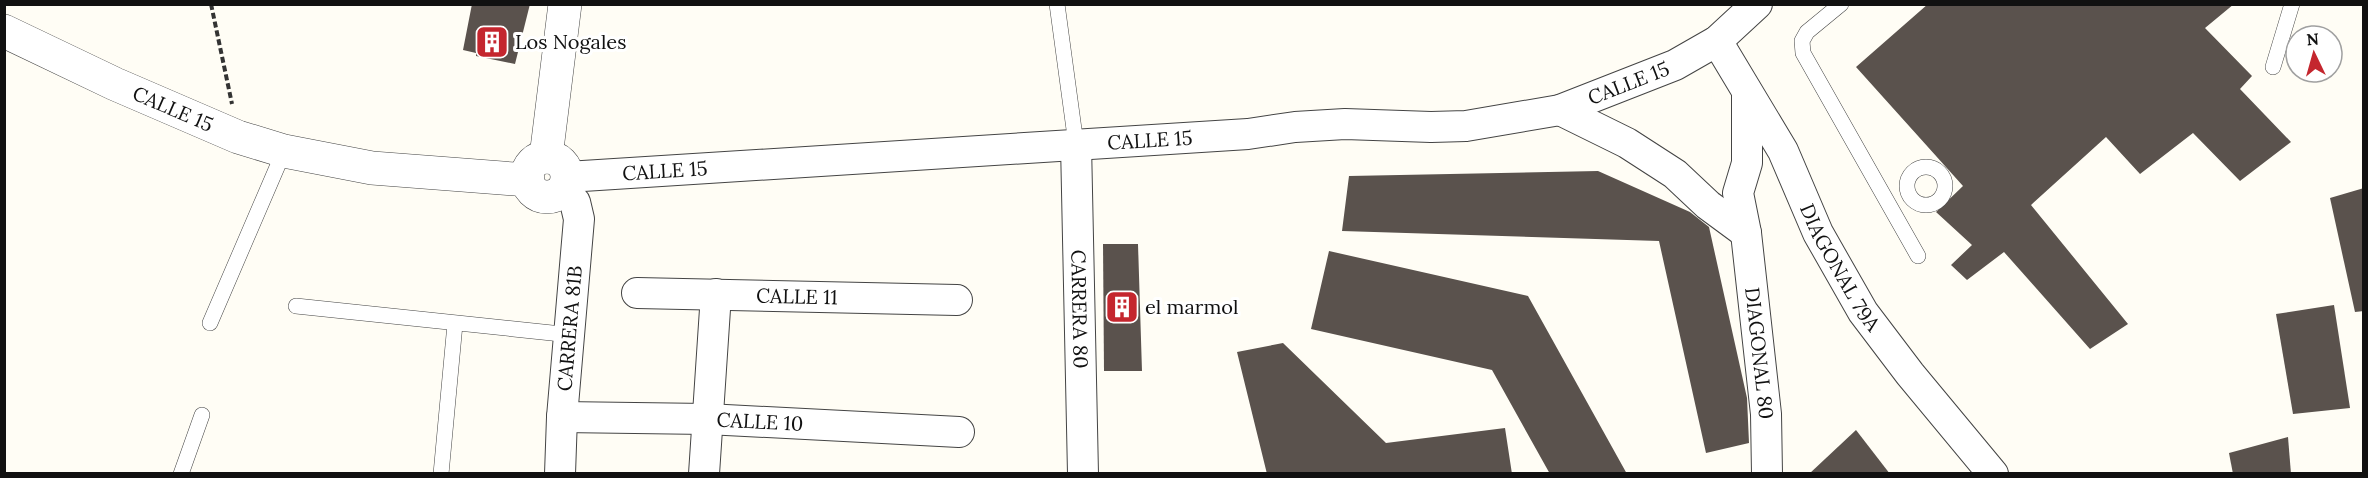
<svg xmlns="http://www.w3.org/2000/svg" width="2368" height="478" viewBox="0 0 2368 478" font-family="Lora,serif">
  <rect width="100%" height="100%" fill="#fffdf5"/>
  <!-- building -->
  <g fill="#5a524d">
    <polygon points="472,4 530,4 515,64 476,56 476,53 463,50"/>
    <polygon points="1928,4 2234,4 2205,28 2252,76 2240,89 2291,142 2240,181 2193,133 2140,174 2106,137 2031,205 2128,324 2090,349 2004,252 1967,280 1951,265 1972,245 1936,212 1963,186 1856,67"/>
    <polygon points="1598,171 1690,212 1709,227 1747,398 1749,443 1706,453 1659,241 1342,231 1349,176"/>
    <polygon points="2364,188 2364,311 2355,312 2330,198"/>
    <polygon points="1103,244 1138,244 1142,371 1104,371"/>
    <polygon points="1329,251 1528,296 1627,474 1550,474 1492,370 1311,329"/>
    <polygon points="2334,305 2350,408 2293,414 2276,314"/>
    <polygon points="1283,343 1386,443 1505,428 1512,474 1267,474 1237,352"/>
    <polygon points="1856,430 1890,474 1809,474"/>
    <polygon points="2288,437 2291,474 2233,474 2229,453"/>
  </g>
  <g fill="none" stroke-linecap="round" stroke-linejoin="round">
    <!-- service casing -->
    <g stroke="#444" stroke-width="16">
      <g id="service">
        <polyline points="1057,4 1076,144"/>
        <polyline points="1841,4 1807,32 1802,41 1803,53 1918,256"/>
        <polyline points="2273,67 2292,4"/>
        <circle cx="1926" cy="186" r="19"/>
        <polyline points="296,306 571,335"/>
        <polyline points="210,323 284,151"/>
        <polyline points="181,474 202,415"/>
        <polyline points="441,474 455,324"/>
      </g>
    </g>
    <!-- minor casing -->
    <g stroke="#444" stroke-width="32">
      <g id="minor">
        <path id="s1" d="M1717,41L1783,151L1818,233L1863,312L1910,374L1993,474"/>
        <path id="s2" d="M1747,92V163L1738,193L1746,233L1766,414L1767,474"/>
        <polyline points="1560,110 1627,143 1675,174 1708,205 1746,233"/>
        <path id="s3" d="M1076,144L1083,474"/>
        <path id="s4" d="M567,177L1248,134L1295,127L1345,124L1431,127L1466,126L1560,110L1675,65L1717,41L1757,4"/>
        <path id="s5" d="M637,293L957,300"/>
        <path id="s6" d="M562,417L707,419L959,432"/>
        <path id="s7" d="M560,474L562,417L579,219L575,202L562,190"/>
        <polyline points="704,474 716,294"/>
      </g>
    </g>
    <!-- tertiary casing -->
    <g stroke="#444" stroke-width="34">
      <g id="tertiary">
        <path id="s8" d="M4,31L115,84L238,137L284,151L372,168L528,180"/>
        <polyline points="546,157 565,4"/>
        <circle cx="547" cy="177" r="20"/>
      </g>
    </g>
    <!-- path -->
    <polyline stroke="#333" stroke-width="4" stroke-dasharray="6 3" stroke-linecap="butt" points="211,4 232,104"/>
    <!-- service -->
    <use href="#service" stroke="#fff" stroke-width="15"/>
    <!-- minor -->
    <use href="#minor" stroke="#fff" stroke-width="30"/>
    <!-- tertiary -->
    <use href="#tertiary" stroke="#fff" stroke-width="33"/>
  </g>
  <!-- icons -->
  <defs>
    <g id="building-square" transform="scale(1.725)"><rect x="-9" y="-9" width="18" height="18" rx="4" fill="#c4262e" stroke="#fff"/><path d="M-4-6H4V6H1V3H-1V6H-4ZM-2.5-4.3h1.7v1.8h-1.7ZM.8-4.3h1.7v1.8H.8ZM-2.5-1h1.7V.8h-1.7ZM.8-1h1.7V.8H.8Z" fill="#fff"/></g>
  </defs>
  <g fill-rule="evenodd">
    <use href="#building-square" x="492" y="42"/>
    <use href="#building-square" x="1122" y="307"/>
  </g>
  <g text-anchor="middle" stroke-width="6" stroke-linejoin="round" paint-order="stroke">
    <!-- poi labels -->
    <g font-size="20" fill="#111" stroke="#fff" text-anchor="start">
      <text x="515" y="49">Los Nogales</text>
      <text x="1145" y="314">el marmol</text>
    </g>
    <!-- street labels -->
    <g font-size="20" fill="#111" stroke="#fff">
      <text dy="7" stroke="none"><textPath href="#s4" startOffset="1070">CALLE 15</textPath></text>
      <text dy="7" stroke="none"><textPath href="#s8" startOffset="186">CALLE 15</textPath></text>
      <text dy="7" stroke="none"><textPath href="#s4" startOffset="584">CALLE 15</textPath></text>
      <text dy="7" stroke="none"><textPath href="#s4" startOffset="98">CALLE 15</textPath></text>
      <text dy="7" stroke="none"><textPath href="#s1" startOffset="258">DIAGONAL 79A</textPath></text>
      <text dy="7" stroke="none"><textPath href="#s5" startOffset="160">CALLE 11</textPath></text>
      <text dy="7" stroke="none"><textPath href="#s3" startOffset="165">CARRERA 80</textPath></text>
      <text dy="7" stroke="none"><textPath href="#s7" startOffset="146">CARRERA 81B</textPath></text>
      <text dy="7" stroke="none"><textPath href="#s2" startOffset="264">DIAGONAL 80</textPath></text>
      <text dy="7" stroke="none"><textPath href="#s6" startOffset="198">CALLE 10</textPath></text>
    </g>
  </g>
  <!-- border -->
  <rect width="2368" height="478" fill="none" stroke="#111111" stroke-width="12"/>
  <!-- north arrow -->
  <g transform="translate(2314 54) rotate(355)"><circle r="28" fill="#ffffff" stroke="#a0a0a0" stroke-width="1.5"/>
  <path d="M0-4.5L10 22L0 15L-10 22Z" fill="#c4262e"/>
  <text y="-9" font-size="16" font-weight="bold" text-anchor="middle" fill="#111111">N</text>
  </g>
</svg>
